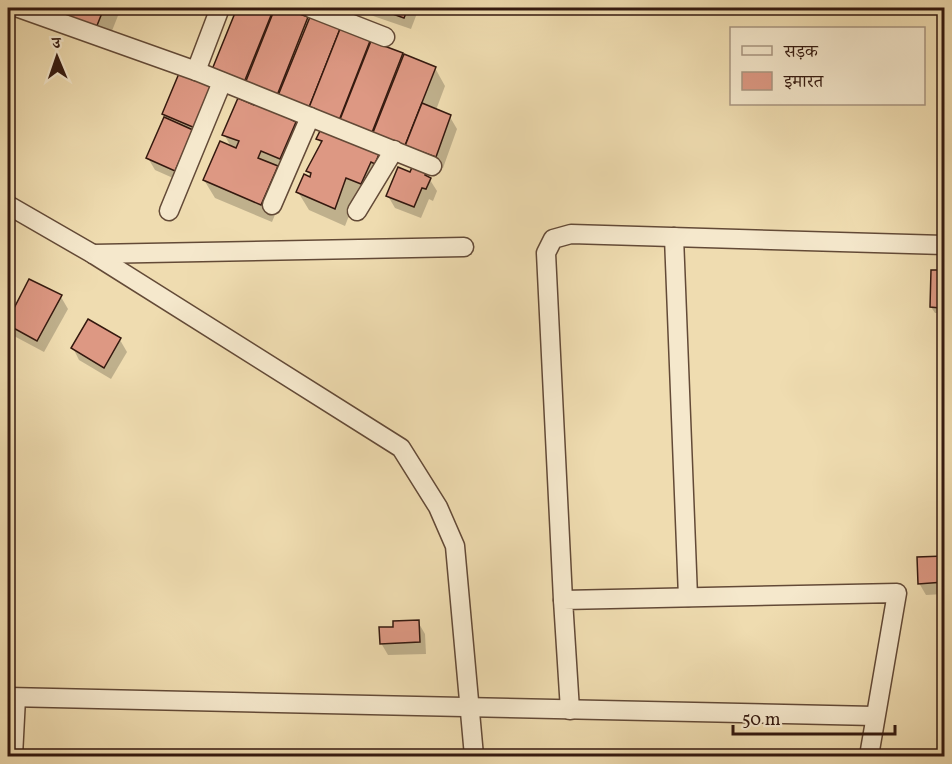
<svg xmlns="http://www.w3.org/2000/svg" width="952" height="764" viewBox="0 0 952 764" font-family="Vollkorn,'Noto Serif Devanagari',serif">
  <rect width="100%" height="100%" fill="#efdcb0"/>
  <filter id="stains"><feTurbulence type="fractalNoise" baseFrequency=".00333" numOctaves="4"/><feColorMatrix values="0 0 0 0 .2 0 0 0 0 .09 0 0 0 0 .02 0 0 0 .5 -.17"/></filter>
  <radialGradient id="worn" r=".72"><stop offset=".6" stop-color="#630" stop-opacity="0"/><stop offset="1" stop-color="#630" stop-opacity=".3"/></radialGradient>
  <!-- shadow -->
  <g fill="#0003">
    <polygon points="9,8 121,8 106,46"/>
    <polygon points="238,8 280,8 307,18 309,22 311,19 435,68 445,86 436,110 450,117 457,129 443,168 362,144 378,155 388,173 357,195 345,226 309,210 298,192 313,180 308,171 322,145 318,139 323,129 290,116 285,118 295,123 305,141 272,222 215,198 204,180 231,147 224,134 256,104 213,72"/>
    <polygon points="350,8 419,8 411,29"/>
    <polygon points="180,73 201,140 182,182 155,170 148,158"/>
    <polygon points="425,172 437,191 433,201 429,199 421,218 395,208 388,196 411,174"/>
    <polygon points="940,272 944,277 943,313 935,313 931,307"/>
    <polygon points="30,281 61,297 68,309 44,352 14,336 8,325"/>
    <polygon points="120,340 127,352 111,379 79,360 73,348"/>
    <polygon points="944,557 944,594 926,595 919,583 918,559"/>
    <polygon points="418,622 425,634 426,654 388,655 381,643 395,628"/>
  </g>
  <!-- building -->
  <g fill="#dd9883" stroke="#34190f" stroke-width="1.5">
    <polygon points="44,8 69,8 66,16"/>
    <polygon points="69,8 104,8 96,28 66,17"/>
    <polygon points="237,8 274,8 243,85 211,72"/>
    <polygon points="275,8 283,8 308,17 276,98 244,86"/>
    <polygon points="376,8 408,8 404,18"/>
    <polygon points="310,17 340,29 308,110 277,98"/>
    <polygon points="340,29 370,41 338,123 308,110"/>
    <polygon points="371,41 403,53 371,135 339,122"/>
    <polygon points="404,54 436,67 404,148 372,135"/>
    <polygon points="180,71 213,85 195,128 162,114"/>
    <polygon points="238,98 254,105 256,101 296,122 280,159 261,151 258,158 278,166 261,205 203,180 220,141 236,148 239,141 222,135"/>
    <polygon points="422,103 451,115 436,157 405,146"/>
    <polygon points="164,117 193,130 175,171 146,158"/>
    <polygon points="321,129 379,154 375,164 371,162 361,184 346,178 335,209 296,192 304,174 310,177 311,173 306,171 322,141 316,139"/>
    <polygon points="413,165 426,171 425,175 431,178 426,189 422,188 414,207 386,196 398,167 410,172"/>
    <polygon points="931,270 941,270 940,308 930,307"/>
    <polygon points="29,279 62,295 37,341 8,325 8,320"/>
    <polygon points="88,319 121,338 104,368 71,348"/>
    <polygon points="944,556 944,582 918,584 917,557"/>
    <polygon points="419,620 420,642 380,644 379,627 393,627 393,621"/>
  </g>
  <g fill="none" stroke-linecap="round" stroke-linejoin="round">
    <!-- street casing -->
    <g stroke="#634a37" stroke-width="21">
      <g id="street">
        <polyline points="19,8 196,71 220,8"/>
        <polyline points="311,8 385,37"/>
        <polyline points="196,71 432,166"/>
        <polyline points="8,205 93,254 401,448 438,507 455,546 474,756"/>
        <polyline points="272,205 310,117"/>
        <polyline points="169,211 222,82"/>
        <polyline points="357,211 394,150"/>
        <polyline points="674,237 688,597"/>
        <polyline points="93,254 464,247"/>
        <polyline points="563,600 546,253 553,239 571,234 944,245"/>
        <polyline points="8,697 874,716"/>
        <polyline points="570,710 563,600 897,593 869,756"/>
        <polyline points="13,756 16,698"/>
      </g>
    </g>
    <!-- street -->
    <use href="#street" stroke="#f5e8cc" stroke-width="18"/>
  </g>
  <!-- margin -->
  <rect width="952" height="764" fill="none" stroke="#efdcb0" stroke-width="30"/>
  <rect x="9" y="9" width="934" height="746" fill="none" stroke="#34190f" stroke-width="3"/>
  <rect x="15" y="15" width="922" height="734" fill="none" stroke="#34190f" stroke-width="1.5"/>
  <!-- legend -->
  <rect x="730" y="27" width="195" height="78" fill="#f5e8cc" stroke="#a89580" stroke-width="1.5"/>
  <rect x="742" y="46" width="30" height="9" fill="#f5e8cc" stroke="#a89580" stroke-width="1.5"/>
  <text x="784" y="57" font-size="18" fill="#34190f">सड़क</text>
  <rect x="742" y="72" width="30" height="18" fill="#dd9883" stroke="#a89580" stroke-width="1.5"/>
  <text x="784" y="87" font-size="18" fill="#34190f">इमारत</text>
  <!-- north arrow -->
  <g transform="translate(57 57) rotate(358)" stroke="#f5e8cc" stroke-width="4.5" paint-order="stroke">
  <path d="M0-4.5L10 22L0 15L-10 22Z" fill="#34190f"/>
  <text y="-9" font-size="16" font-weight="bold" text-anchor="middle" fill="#34190f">उ</text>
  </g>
  <!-- scale -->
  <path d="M733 725v9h162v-9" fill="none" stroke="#34190f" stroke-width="3"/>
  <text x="742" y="725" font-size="18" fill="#34190f" stroke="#f5e8cc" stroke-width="4.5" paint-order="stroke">50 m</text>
  <rect width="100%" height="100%" filter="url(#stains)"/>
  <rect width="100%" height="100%" fill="url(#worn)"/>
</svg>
